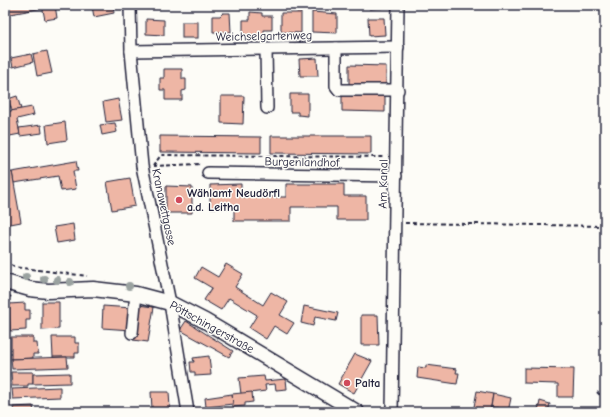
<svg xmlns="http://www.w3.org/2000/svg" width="610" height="417" viewBox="0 0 610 417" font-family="'Comic Neue',sans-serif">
  <rect width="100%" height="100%" fill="#fdfcf7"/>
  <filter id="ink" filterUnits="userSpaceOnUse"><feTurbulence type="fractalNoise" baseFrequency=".025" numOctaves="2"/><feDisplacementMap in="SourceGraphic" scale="8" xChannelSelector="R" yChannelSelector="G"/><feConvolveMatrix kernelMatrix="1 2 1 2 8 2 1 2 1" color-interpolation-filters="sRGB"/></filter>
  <g filter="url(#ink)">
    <!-- building -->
    <g fill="#eeb6a5" stroke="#22223b">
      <polygon points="11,5 42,5 43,8 5,15 5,6"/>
      <polygon points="42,5 55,5 57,18 45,20"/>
      <polygon points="85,5 121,5 122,6 113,7 114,13 94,17 92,6 85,7"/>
      <polygon points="370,5 382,5 382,8 370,9"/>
      <polygon points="250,12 262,13 262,16 272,16 272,30 264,30 264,36 243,35 243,20 250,20"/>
      <polygon points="312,12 337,14 337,33 312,32"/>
      <polygon points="223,13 230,13 231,32 213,32 213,16 220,16"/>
      <polygon points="281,13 301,13 301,33 281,32"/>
      <polygon points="368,18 384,18 385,35 369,36"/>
      <polygon points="146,19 164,20 164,35 146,34"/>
      <rect x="182" y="22" width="16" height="16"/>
      <polygon points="47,51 52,73 37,76 33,54"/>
      <polygon points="31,54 33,62 13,67 11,58"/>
      <polygon points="317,58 318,76 300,76 299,59"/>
      <polygon points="349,65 386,66 386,85 349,85"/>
      <polygon points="164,69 182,69 182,79 186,79 186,90 182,91 182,100 165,100 165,90 160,90 160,78 164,78"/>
      <polygon points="290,94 308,94 308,116 298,115 298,112 290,112"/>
      <polygon points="342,94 385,94 385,112 342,111"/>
      <polygon points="17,96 21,109 12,111 8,99"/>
      <polygon points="221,96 244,96 243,124 221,123"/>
      <polygon points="118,99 122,120 106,122 103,102"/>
      <polygon points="32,107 34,115 17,119 20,134 5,137 5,112"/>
      <polygon points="65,122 67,140 48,143 46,125"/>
      <polygon points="115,123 117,132 102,135 100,125"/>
      <polygon points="41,125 42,133 20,136 19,128"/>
      <polygon points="160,136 261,137 261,153 160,152"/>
      <polygon points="271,136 371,136 371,154 271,153"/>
      <polygon points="76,161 78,171 73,171 76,189 61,191 58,176 14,183 12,172"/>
      <polygon points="12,172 21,222 5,225 5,173"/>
      <polygon points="130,178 135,206 112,210 107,182"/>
      <polygon points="241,184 241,197 286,197 286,184 344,184 344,196 366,196 366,220 337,220 337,207 291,207 291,221 234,221 234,208 210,208 210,185"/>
      <polygon points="166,186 192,187 192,213 166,213"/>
      <polygon points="73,224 75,240 57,243 54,227"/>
      <polygon points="226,264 243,274 235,287 263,305 271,292 288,302 280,315 294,323 287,334 274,326 266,339 249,328 257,315 229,298 221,310 204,300 212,288 195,278 201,267 218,277"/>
      <polygon points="42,302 59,302 59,329 42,330"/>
      <polygon points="25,303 25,310 30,310 30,320 26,320 26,330 10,331 9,304"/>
      <polygon points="138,305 154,307 148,342 133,340"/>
      <polygon points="103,306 132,308 131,330 102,328"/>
      <polygon points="304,306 338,313 336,321 315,317 313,326 301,323"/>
      <polygon points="361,315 378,315 379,345 361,345"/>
      <polygon points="186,321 233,351 229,357 180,330"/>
      <polygon points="11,337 33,337 33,343 37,343 38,354 33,354 33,358 11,359"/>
      <polygon points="52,337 75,337 75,343 79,343 79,353 75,353 75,357 53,357"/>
      <polygon points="355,354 372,361 354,393 338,384"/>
      <polygon points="209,356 211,375 195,376 195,372 191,372 190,362 194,362 193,358"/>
      <polygon points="67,357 68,367 12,369 11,359"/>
      <polygon points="426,365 457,369 456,373 459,373 457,384 417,378 418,367 426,368"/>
      <polygon points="524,368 574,369 573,397 558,397 558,384 524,383"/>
      <polygon points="11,372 33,372 33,384 28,384 28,386 12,386"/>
      <polygon points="70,373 70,383 33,384 33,374"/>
      <polygon points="264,376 265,381 286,379 287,389 276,390 275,384 265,385 266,391 241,394 239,378"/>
      <polygon points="60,387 60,397 13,399 12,389"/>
      <polygon points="477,391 493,394 490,412 473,412"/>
      <polygon points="151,392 169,392 170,408 152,409"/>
      <polygon points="252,392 253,402 245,403 245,406 233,407 232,394"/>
      <polygon points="232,394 233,404 206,407 205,398"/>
      <polygon points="493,394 511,398 508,412 498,412 499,408 491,407"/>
      <polygon points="540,401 550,404 548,412 538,412"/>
      <polygon points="33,406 34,412 14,412 13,407"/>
    </g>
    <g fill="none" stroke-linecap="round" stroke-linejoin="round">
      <!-- minor casing -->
      <g stroke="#22223b" stroke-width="14">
        <g id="minor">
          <polyline points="130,5 131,51 142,166 170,303 188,412"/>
          <polyline points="336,48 336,86 339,90 398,90"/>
          <polyline points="266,49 267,108"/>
          <polyline points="131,51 398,47"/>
          <polyline points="208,173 396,176"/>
          <polyline points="132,333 136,294"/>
          <polyline points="392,412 398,5"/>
        </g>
      </g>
      <!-- major casing -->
      <g stroke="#22223b" stroke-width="17">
        <polyline id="major" points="5,282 30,289 48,291 93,289 136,294 170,303 205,321 357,412"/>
      </g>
      <!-- path -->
      <g stroke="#22223b" stroke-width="2" stroke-dasharray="4 3" stroke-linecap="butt">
        <polyline points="153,166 161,155 385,157"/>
        <polyline points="153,166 198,164 200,166"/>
        <polyline points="405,223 605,226"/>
        <polyline points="5,261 14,267 87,276"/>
        <polyline points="5,302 11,296"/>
        <polyline points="5,307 5,313"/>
        <polyline points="597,392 605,400"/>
      </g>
      <!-- minor -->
      <use href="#minor" stroke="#fdfcf7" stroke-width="11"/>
      <!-- major -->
      <use href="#major" stroke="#fdfcf7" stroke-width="14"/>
    </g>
    <!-- trees -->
    <g fill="#9aa2a0">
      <circle cx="26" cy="277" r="4"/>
      <circle cx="44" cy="279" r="4"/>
      <circle cx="57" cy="280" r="4"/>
      <circle cx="70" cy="282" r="4"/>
      <circle cx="129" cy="286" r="4"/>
    </g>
  </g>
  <!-- markers -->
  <g fill="#d1495b" stroke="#fdfcf7" stroke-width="1.5">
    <circle cx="179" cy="200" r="4"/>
    <circle cx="347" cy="383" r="4"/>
  </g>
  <g text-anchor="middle" stroke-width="3" stroke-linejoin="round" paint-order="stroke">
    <!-- street labels -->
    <g font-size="12" fill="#22223b" stroke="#fdfcf7">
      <text transform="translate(264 36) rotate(-1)" y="4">Weichselgartenweg</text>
      <text transform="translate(302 162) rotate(1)" y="4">Burgenlandhof</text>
      <text transform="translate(383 184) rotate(-89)" y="4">Am Kanal</text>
      <text transform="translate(164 207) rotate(78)" y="4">Kranawettgasse</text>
      <text transform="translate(212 327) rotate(29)" y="4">Pöttschingerstraße</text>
    </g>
    <!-- poi labels -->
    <g font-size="12" font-weight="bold" fill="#22223b" stroke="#fdfcf7" text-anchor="start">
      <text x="187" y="197">Wählamt Neudörfl<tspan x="187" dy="14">a.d. Leitha</tspan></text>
      <text x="355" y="387">Palta</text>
    </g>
  </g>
  <!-- margin -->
  <rect width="610" height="417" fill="none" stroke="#fdfcf7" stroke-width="20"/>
  <rect x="10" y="10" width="590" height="397" fill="none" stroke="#22223b" stroke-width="1.5" filter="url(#ink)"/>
</svg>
